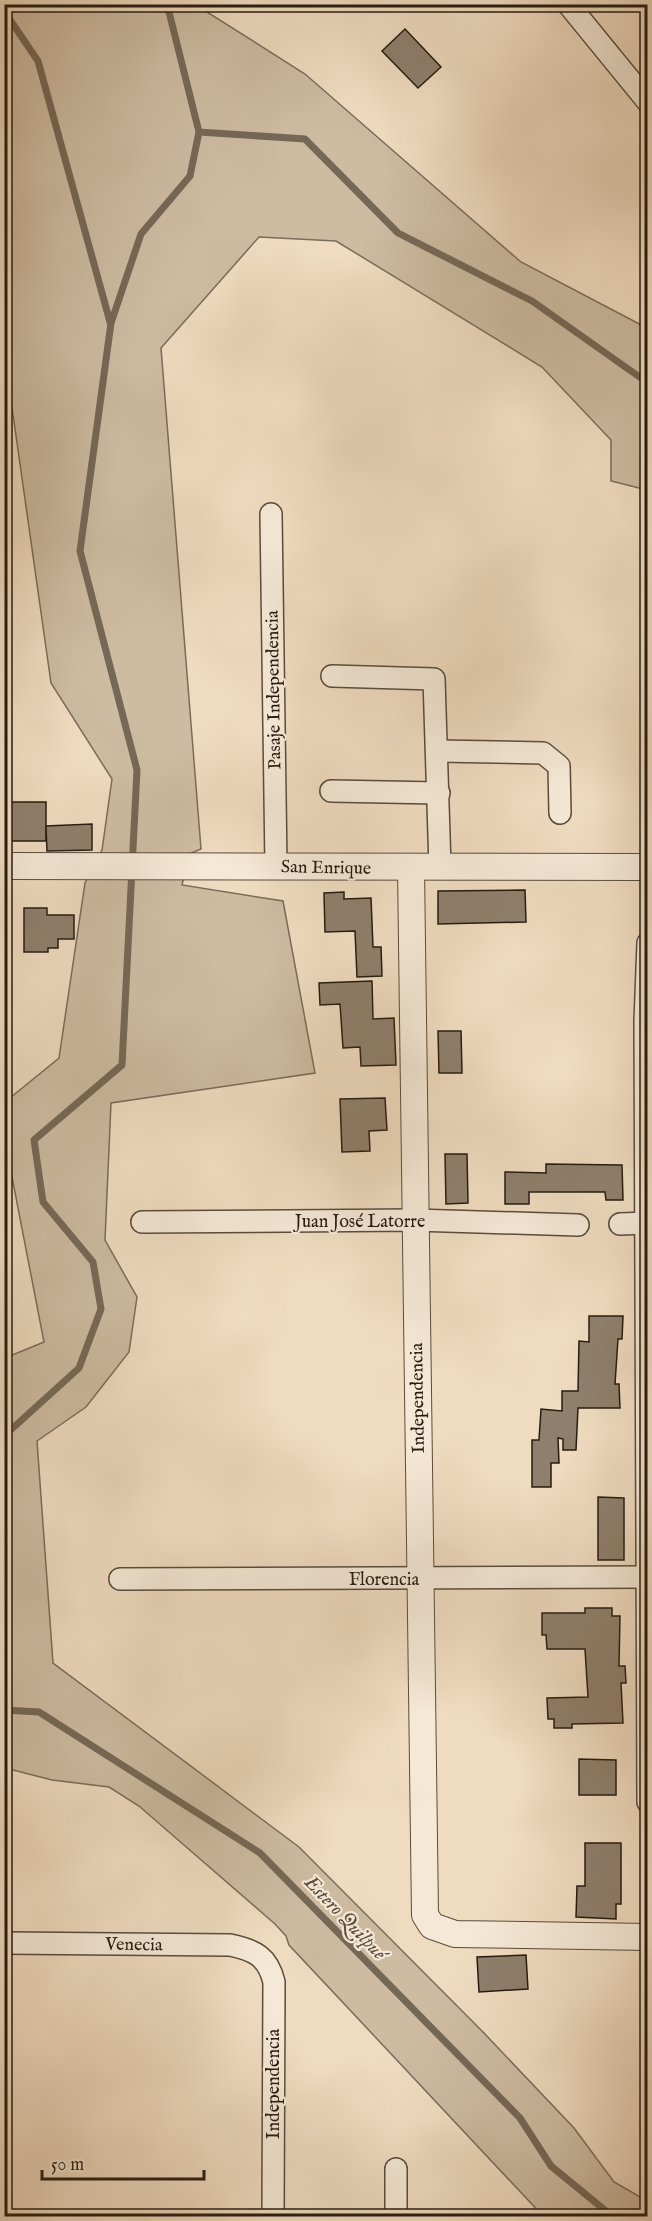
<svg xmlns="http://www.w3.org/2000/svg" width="652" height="2221" viewBox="0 0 652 2221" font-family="'IM FELL English',serif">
  <rect width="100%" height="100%" fill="#efdbc0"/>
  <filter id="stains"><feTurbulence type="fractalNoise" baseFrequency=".00333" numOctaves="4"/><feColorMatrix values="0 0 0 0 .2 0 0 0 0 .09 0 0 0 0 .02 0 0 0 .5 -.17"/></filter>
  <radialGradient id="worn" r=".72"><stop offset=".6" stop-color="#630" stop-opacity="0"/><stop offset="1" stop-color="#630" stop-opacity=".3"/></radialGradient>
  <!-- green -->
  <polygon fill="#cdbba2" stroke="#7a6c59" stroke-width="1.5" points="4,5 196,5 305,74 521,262 647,328 647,490 611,481 611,440 542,367 336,241 259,237 161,348 201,849 189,854 182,885 283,901 315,1073 111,1103 105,1240 137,1297 129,1352 86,1407 37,1441 53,1663 299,1847 483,2032 574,2128 614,2182 647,2201 647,2216 543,2216 289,1945 286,1936 275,1924 139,1806 109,1787 52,1780 5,1768 5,1358 44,1342 5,1141 5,1102 59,1058 85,883 102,850 112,779 51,683 5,358"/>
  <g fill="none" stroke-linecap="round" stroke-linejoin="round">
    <!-- stream -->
    <g stroke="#766856" stroke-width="7">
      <polyline points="4,11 38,61 110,322"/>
      <polyline points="199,132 305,139 398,233 532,301 648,383"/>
      <polyline points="4,1436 79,1368 101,1309 93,1262 43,1202 34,1140 122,1065 137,770 80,551 111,323 141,234 190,176 199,132 167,4"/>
      <polyline points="4,1710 39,1712 260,1853 520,2118 551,2166 612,2216"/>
    </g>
  </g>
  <!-- building -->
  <g fill="#8f7f6c" stroke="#271c10" stroke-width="1.5">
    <polygon points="405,29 441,67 418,88 382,51"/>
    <rect x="4" y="802" width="42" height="39"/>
    <polygon points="92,824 92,850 47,851 46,826"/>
    <polygon points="525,890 526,922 438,924 438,891"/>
    <polygon points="344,892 344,899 371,898 373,947 381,947 382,976 357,977 355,931 325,932 324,893"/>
    <polygon points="24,908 47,908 47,915 74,915 74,939 58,939 58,948 48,948 48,952 24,952"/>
    <polygon points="372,981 373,1019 394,1018 396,1065 361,1066 360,1047 343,1048 340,1004 320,1005 319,983"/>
    <polygon points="438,1031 461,1031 462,1073 439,1073"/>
    <polygon points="385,1098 387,1130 369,1131 370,1151 342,1152 340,1099"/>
    <polygon points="445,1154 467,1154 468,1203 446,1204"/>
    <polygon points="546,1164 622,1165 623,1200 606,1200 605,1192 529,1192 529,1204 505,1204 505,1172 546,1173"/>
    <polygon points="589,1316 623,1316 622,1339 618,1339 615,1384 619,1384 620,1408 578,1408 576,1450 563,1450 563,1439 558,1438 559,1463 551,1463 551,1487 532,1487 532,1440 539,1440 541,1409 562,1411 562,1391 578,1391 579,1341 589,1342"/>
    <polygon points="598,1497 624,1498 624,1560 598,1560"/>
    <polygon points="585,1608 612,1608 612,1616 620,1616 619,1666 625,1666 626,1683 621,1683 623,1723 572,1724 572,1728 554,1728 554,1719 548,1719 547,1698 588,1697 585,1649 547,1649 546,1635 542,1635 542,1613 585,1613"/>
    <polygon points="579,1759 616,1760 616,1795 579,1795"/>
    <polygon points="585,1843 621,1843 621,1904 616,1904 616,1919 576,1917 577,1886 585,1886"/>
    <polygon points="526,1955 528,1989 479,1992 477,1957"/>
  </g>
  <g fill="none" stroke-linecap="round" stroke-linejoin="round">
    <!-- minor casing -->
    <g stroke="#594c3c" stroke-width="24">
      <g id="minor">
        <polyline points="568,4 648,102"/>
        <polyline points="271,514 276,866"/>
        <polyline points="332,676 434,679 440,867"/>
        <polyline points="438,751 543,753 559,766 560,813"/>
        <polyline points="331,791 439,793"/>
        <polyline points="648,943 645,1021 648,1802"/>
        <polyline points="142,1222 415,1220 578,1225"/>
        <polyline points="620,1224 648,1223"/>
        <polyline points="120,1579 648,1577"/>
        <path d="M4,1943L230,1945C255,1950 268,1957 274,1982L273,2216"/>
        <polyline points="396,2216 396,2169"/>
      </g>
    </g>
    <!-- tertiary casing -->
    <g stroke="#594c3c" stroke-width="28">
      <g id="tertiary">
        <polyline points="4,866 648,867"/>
        <polyline points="411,868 425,1915 432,1926 455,1934 648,1937"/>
      </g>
    </g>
    <!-- minor -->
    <use href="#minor" stroke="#f5e8d6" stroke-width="21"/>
    <!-- tertiary -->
    <use href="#tertiary" stroke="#f5e8d6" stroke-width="26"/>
  </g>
  <g text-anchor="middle" stroke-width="4.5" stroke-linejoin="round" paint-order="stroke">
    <!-- street labels -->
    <g font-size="18" fill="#271c10" stroke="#f5e8d6">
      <text transform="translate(273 690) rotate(-91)" y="6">Pasaje Independencia</text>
      <text transform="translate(326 867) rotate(1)" y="6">San Enrique</text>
      <text x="360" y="1227">Juan José Latorre</text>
      <text transform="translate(417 1398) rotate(-91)" y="6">Independencia</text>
      <text x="384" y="1585">Florencia</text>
      <text transform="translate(134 1944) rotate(1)" y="6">Venecia</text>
      <text transform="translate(273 2084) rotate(-90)" y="6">Independencia</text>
    </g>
    <!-- water labels -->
    <g font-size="20" font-style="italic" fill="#5c4e3e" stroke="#f5e8d6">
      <text transform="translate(346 1917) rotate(46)" y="7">Estero Quilpué</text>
    </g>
  </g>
  <!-- margin -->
  <rect width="652" height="2221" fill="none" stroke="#efdbc0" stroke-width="24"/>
  <rect x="6" y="6" width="640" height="2209" fill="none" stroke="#271c10" stroke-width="3"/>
  <rect x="12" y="12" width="628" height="2197" fill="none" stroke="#271c10" stroke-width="1.5"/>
  <!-- scale -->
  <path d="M42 2170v9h162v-9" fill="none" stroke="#271c10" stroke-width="3"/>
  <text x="51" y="2170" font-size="18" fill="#271c10" stroke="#f5e8d6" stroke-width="4.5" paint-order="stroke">50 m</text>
  <rect width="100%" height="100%" filter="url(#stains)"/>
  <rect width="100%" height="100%" fill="url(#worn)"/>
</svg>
